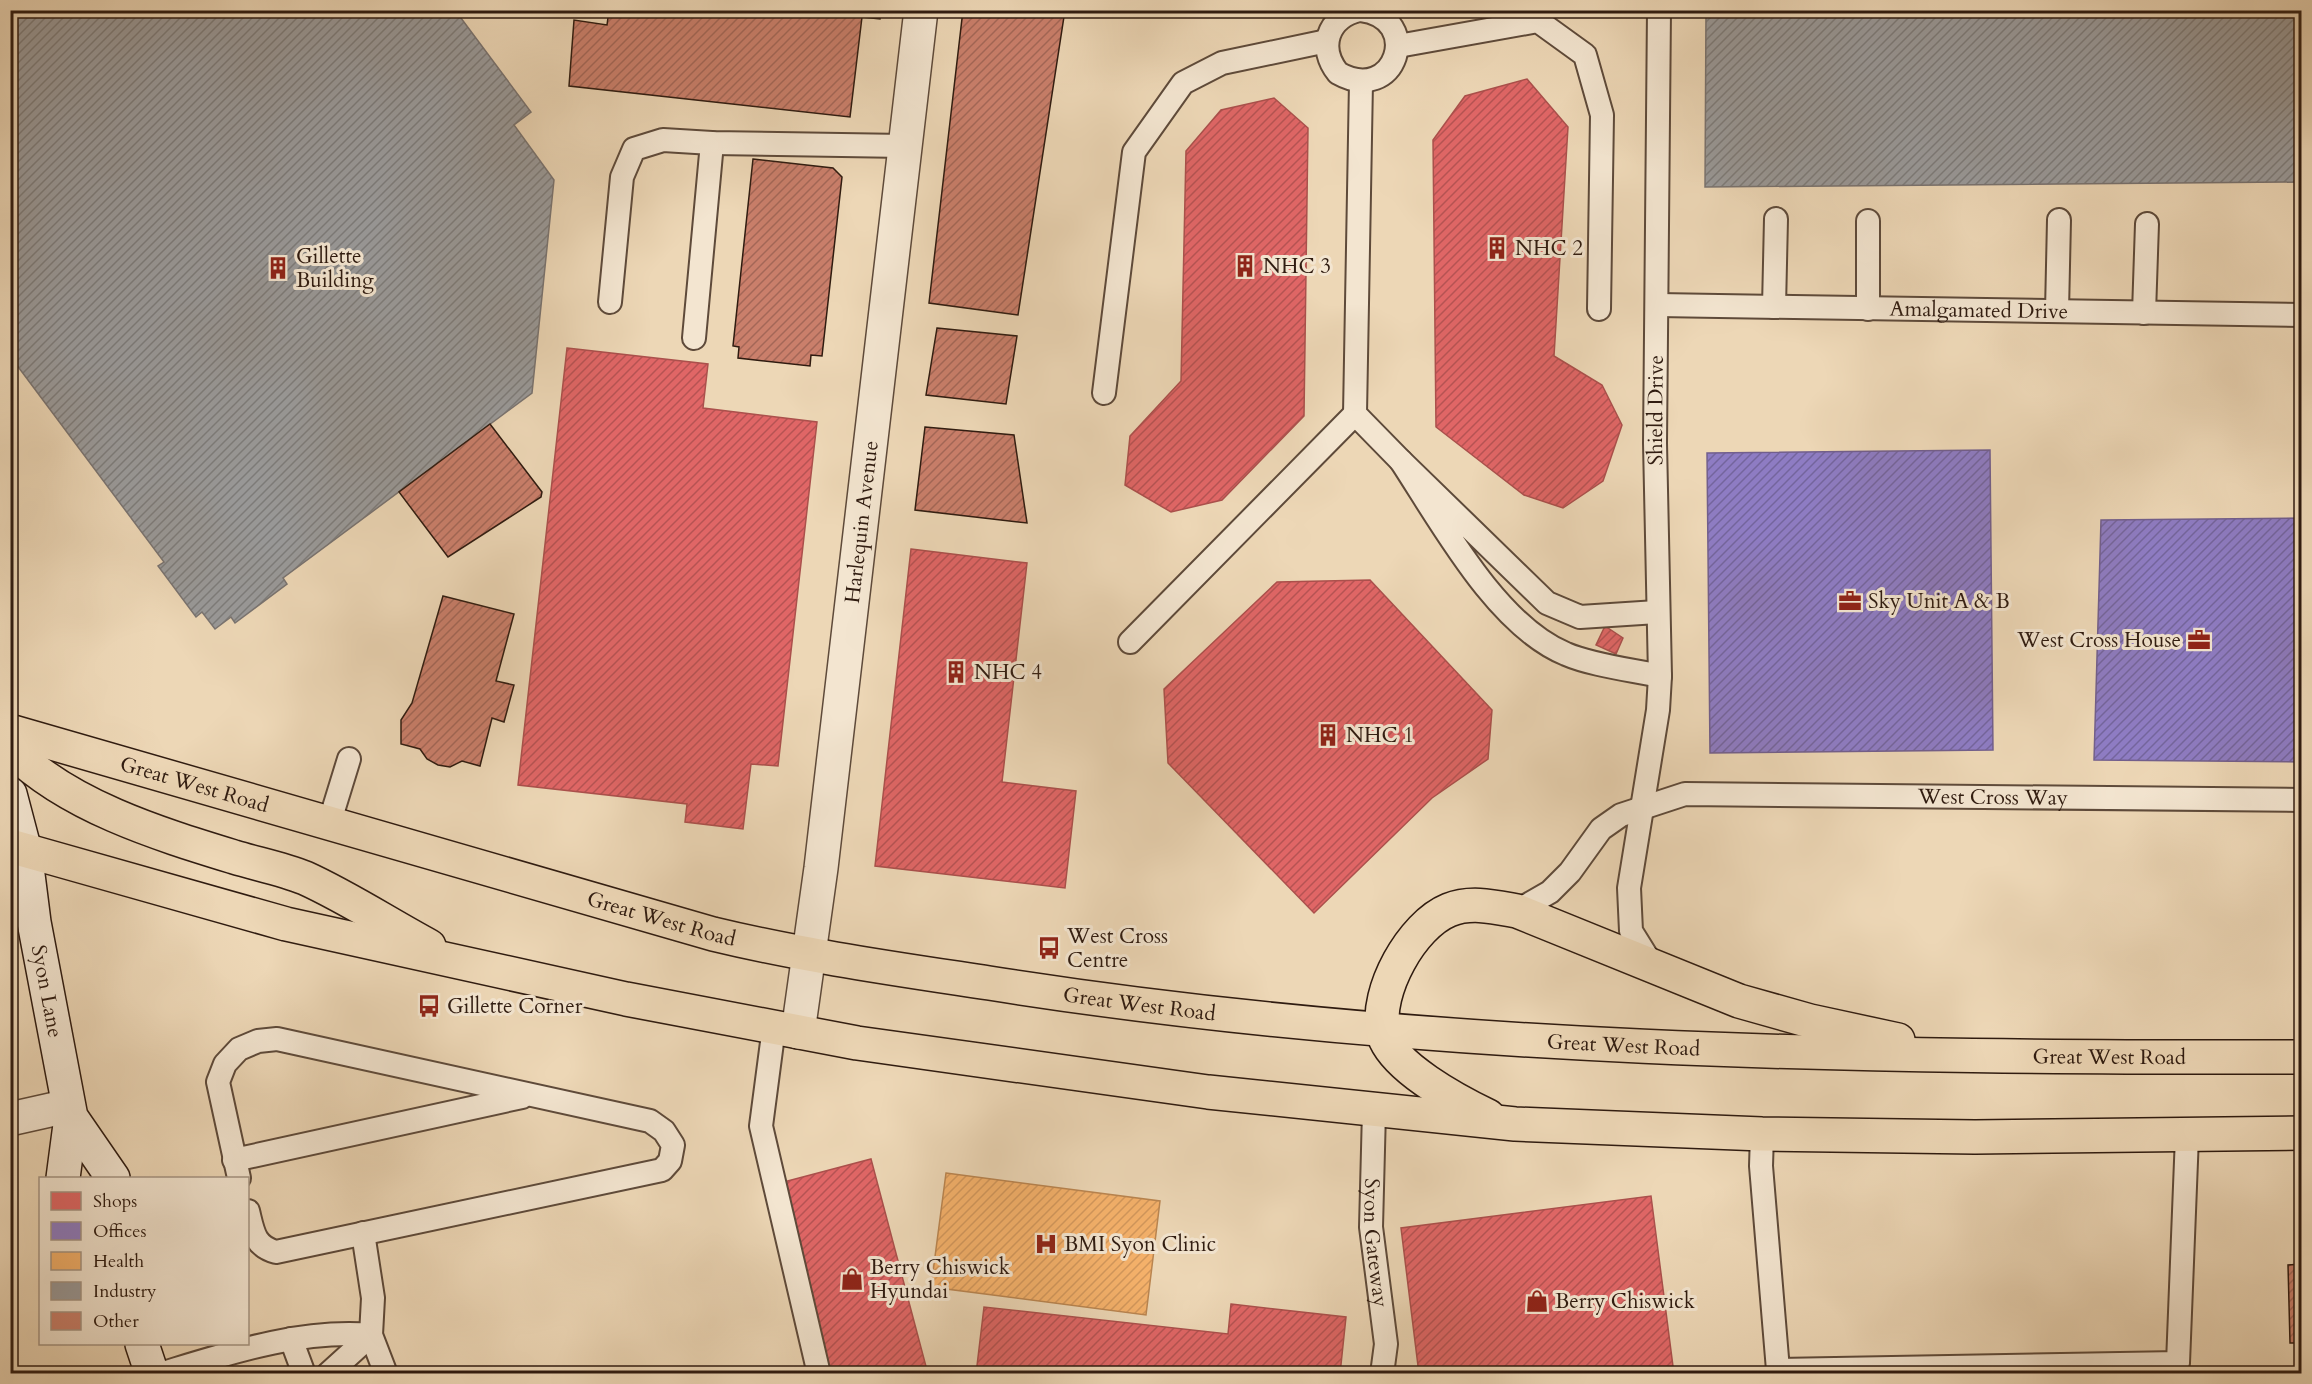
<svg xmlns="http://www.w3.org/2000/svg" width="2312" height="1384" viewBox="0 0 2312 1384" font-family="Cardo,serif">
  <defs>
    <pattern id="shops-hatch" width="6" height="6" patternUnits="userSpaceOnUse" patternTransform="scale(1.5)"><rect width="6" height="6" fill="#e06666"/><path d="M-1 1l2-2M0 6l6-6M5 7l2-2" fill="none" stroke="#b65353"/></pattern>
    <pattern id="offices-hatch" width="6" height="6" patternUnits="userSpaceOnUse" patternTransform="scale(1.5)"><rect width="6" height="6" fill="#8e7cc3"/><path d="M-1 1l2-2M0 6l6-6M5 7l2-2" fill="none" stroke="#74659d"/></pattern>
    <pattern id="health-hatch" width="6" height="6" patternUnits="userSpaceOnUse" patternTransform="scale(1.5)"><rect width="6" height="6" fill="#f6b26b"/><path d="M-1 1l2-2M0 6l6-6M5 7l2-2" fill="none" stroke="#d3985c"/></pattern>
    <pattern id="industry-hatch" width="6" height="6" patternUnits="userSpaceOnUse" patternTransform="scale(1.5)"><rect width="6" height="6" fill="#999"/><path d="M-1 1l2-2M0 6l6-6M5 7l2-2" fill="none" stroke="#7d7c7b"/></pattern>
    <pattern id="building-hatch" width="6" height="6" patternUnits="userSpaceOnUse" patternTransform="scale(1.5)"><rect width="6" height="6" fill="#ca7f6b"/><path d="M-1 1l2-2M0 6l6-6M5 7l2-2" fill="none" stroke="#a46757"/></pattern>
  </defs>
  <rect width="100%" height="100%" fill="#edd7b6"/>
  <filter id="stains"><feTurbulence type="fractalNoise" baseFrequency=".00333" numOctaves="4"/><feColorMatrix values="0 0 0 0 .2 0 0 0 0 .09 0 0 0 0 .02 0 0 0 .5 -.17"/></filter>
  <radialGradient id="worn" r=".72"><stop offset=".6" stop-color="#630" stop-opacity="0"/><stop offset="1" stop-color="#630" stop-opacity=".3"/></radialGradient>
  <!-- shops -->
  <g fill="url(#shops-hatch)" stroke="#ab504c" stroke-width="1.5">
    <polygon points="1527,79 1568,127 1554,356 1602,385 1622,425 1603,481 1563,508 1524,495 1436,427 1433,140 1465,96"/>
    <polygon points="1274,98 1308,128 1304,416 1222,500 1171,512 1125,485 1130,436 1181,381 1186,151 1221,110"/>
    <polygon points="567,348 708,364 703,408 817,422 778,766 751,764 743,829 685,822 687,804 518,785"/>
    <polygon points="911,549 1027,563 1002,782 1076,791 1065,888 875,866"/>
    <polygon points="1370,580 1492,710 1488,759 1432,798 1314,913 1168,763 1164,689 1277,582"/>
    <polygon points="1605,626 1623,638 1616,654 1596,645"/>
    <polygon points="871,1159 928,1374 826,1374 776,1184"/>
    <polygon points="1651,1196 1674,1374 1419,1374 1401,1228"/>
    <polygon points="1231,1304 1346,1317 1340,1374 976,1374 984,1307 1228,1334"/>
  </g>
  <!-- offices -->
  <g fill="url(#offices-hatch)" stroke="#725f8d" stroke-width="1.5">
    <polygon points="1990,450 1993,750 1710,753 1707,453"/>
    <polygon points="2302,518 2302,762 2094,760 2101,520"/>
  </g>
  <!-- health -->
  <polygon fill="url(#health-hatch)" stroke="#ba8550" stroke-width="1.5" points="946,1173 1160,1201 1146,1315 931,1287"/>
  <!-- industry -->
  <g fill="url(#industry-hatch)" stroke="#797370" stroke-width="1.5">
    <polygon points="10,10 455,10 531,112 514,125 554,180 532,393 283,578 287,584 235,623 231,617 215,629 202,612 196,617 158,566 164,562 10,356"/>
    <polygon points="1706,10 2302,10 2302,182 1705,187"/>
  </g>
  <!-- building -->
  <g fill="url(#building-hatch)" stroke="#2f1b10" stroke-width="1.5">
    <polygon points="609,10 881,10 880,19 862,17 850,117 569,86 574,20 607,25"/>
    <polygon points="963,10 1065,10 1018,315 929,303"/>
    <polygon points="753,159 833,168 842,177 822,356 811,355 810,366 738,358 739,347 733,346"/>
    <polygon points="937,328 1017,336 1006,404 926,395"/>
    <polygon points="490,424 542,492 541,497 448,557 399,492"/>
    <polygon points="925,427 1014,435 1027,523 915,510"/>
    <polygon points="443,596 514,614 496,681 514,685 504,722 492,718 480,766 462,761 450,767 438,765 427,759 420,749 401,744 401,720 412,703"/>
    <polygon points="2302,1264 2302,1343 2290,1343 2288,1265"/>
  </g>
  <g fill="none" stroke-linecap="round" stroke-linejoin="round">
    <!-- lane casing -->
    <g stroke="#5e4a3a" stroke-width="26">
      <g id="lane">
        <path d="M1359,10C1327,18 1318,48 1338,73C1396,106 1424,18 1361,10"/>
        <polyline points="1398,46 1538,21 1585,55 1602,115 1599,309"/>
        <polyline points="1361,82 1355,414 1401,461"/>
        <polyline points="610,302 622,177 634,149 663,140 712,143 905,146"/>
        <path id="s1" d="M1658,305L2302,315"/>
        <polyline points="1774,307 1776,219"/>
        <polyline points="1868,309 1868,221"/>
        <polyline points="2057,311 2059,220"/>
        <polyline points="2144,313 2147,224"/>
        <polyline points="694,338 712,143"/>
        <polyline points="1104,393 1134,152 1183,83 1222,63 1327,41"/>
        <path d="M1657,612L1580,617L1547,603L1401,461C1441,522 1497,626 1566,654C1591,665 1632,670 1660,676"/>
        <polyline points="1130,642 1355,414"/>
        <polyline points="329,824 349,759"/>
        <path id="s2" d="M1517,911L1550,892L1570,872L1601,829L1621,815L1685,794L2302,800"/>
        <path id="s3" d="M1654,968L1631,931L1629,888L1658,710L1660,676L1655,443L1659,10"/>
        <polyline points="774,1027 761,1126 819,1374"/>
        <path id="s4" d="M1374,1111L1371,1227L1386,1344L1382,1374"/>
        <polyline points="1762,1134 1761,1166 1778,1370 2178,1363 2187,1136"/>
        <polyline points="234,1160 522,1097"/>
        <path d="M239,1178L218,1082L225,1064L239,1049L258,1041L277,1039L650,1121L664,1131L673,1145L670,1161L662,1170L276,1252C254,1246 253,1231 248,1211"/>
        <polyline points="363,1233 373,1298 371,1335 386,1374"/>
        <polyline points="291,1339 304,1374"/>
        <path d="M160,1374C229,1353 300,1329 371,1335"/>
        <polyline points="328,1374 371,1335"/>
      </g>
    </g>
    <!-- street casing -->
    <g stroke="#5e4a3a" stroke-width="36">
      <g id="street">
        <path id="s5" d="M798,1032L821,868L921,10"/>
        <polyline points="10,1119 68,1106"/>
      </g>
    </g>
    <!-- secondary casing -->
    <g stroke="#2f1b10" stroke-width="36">
      <g id="secondary">
        <path id="s6" d="M10,794L25,851L34,922L71,1117L113,1178"/>
        <polyline points="63,1178 71,1117"/>
        <polyline points="142,1344 152,1374"/>
      </g>
    </g>
    <!-- highway casing -->
    <g stroke="#2f1b10" stroke-width="36">
      <g id="highway">
        <path id="s7" d="M10,731L713,934C804,956 897,969 989,983C1424,1052 1863,1058 2302,1057"/>
        <path d="M10,748C67,806 159,834 234,857C257,864 283,869 305,878C347,897 388,924 429,946"/>
        <polyline points="10,846 286,924 626,999 857,1043 1208,1092 1515,1124 1762,1134 1975,1137 2302,1133"/>
        <path d="M1488,1116C1459,1102 1390,1066 1383,1032C1375,991 1412,925 1449,910C1471,901 1495,907 1517,911L1739,1001L1810,1021L1898,1040"/>
      </g>
    </g>
    <!-- lane -->
    <use href="#lane" stroke="#f3e5d0" stroke-width="22"/>
    <!-- street -->
    <use href="#street" stroke="#f3e5d0" stroke-width="33"/>
    <!-- secondary -->
    <use href="#secondary" stroke="#f3e5d0" stroke-width="33"/>
    <!-- highway -->
    <use href="#highway" stroke="#edd7b6" stroke-width="33"/>
  </g>
  <!-- icons -->
  <defs>
    <g id="building-bare" transform="scale(1.8)"><path d="M-4-6H4V6H1V3H-1V6H-4ZM-2.5-4.3h1.7v1.8h-1.7ZM.8-4.3h1.7v1.8H.8ZM-2.5-1h1.7V.8h-1.7ZM.8-1h1.7V.8H.8Z" fill="#8f2418" stroke="#f3e5d0" stroke-width="2.5" paint-order="stroke"/></g>
    <g id="office-bare" transform="scale(1.8)"><path d="M-6-3h4V-5.5h4V-3h4V5H-6ZM-1-4.5V-3h2v-1.5ZM-6 0V1H6V0Z" fill="#8f2418" stroke="#f3e5d0" stroke-width="2.5" paint-order="stroke"/></g>
    <g id="bus-bare" transform="scale(1.8)"><path d="M-5-6H5V4H4V6H2V4H-2V6H-4V4H-5ZM-3.5-4V0h7V-4ZM-3.5 1.2v1.5H-2V1.2ZM2 1.2v1.5H3.5V1.2Z" fill="#8f2418" stroke="#f3e5d0" stroke-width="2.5" paint-order="stroke"/></g>
    <g id="hospital-bare" transform="scale(1.8)"><path d="M-5-5h3v3.5h4V-5h3V5h-3V1.5h-4V5h-3Z" fill="#8f2418" stroke="#f3e5d0" stroke-width="2.5" paint-order="stroke"/></g>
    <g id="shop-bare" transform="scale(1.8)"><path d="M-5-2.5h2.3a2.7 3.5 0 0 1 5.4 0H5L5.5 6h-11ZM-1.5-2.5h3a1.5 2.3 0 0 0-3 0Z" fill="#8f2418" stroke="#f3e5d0" stroke-width="2.5" paint-order="stroke"/></g>
  </defs>
  <g fill-rule="evenodd">
    <use href="#building-bare" x="1497" y="248"/>
    <use href="#building-bare" x="1245" y="266"/>
    <use href="#building-bare" x="278" y="268"/>
    <use href="#office-bare" x="1850" y="601"/>
    <use href="#office-bare" x="2199" y="640"/>
    <use href="#building-bare" x="956" y="672"/>
    <use href="#building-bare" x="1328" y="735"/>
    <use href="#bus-bare" x="1049" y="948"/>
    <use href="#bus-bare" x="429" y="1006"/>
    <use href="#hospital-bare" x="1046" y="1244"/>
    <use href="#shop-bare" x="852" y="1279"/>
    <use href="#shop-bare" x="1537" y="1301"/>
  </g>
  <g text-anchor="middle" stroke-width="6" stroke-linejoin="round" paint-order="stroke">
    <!-- poi labels -->
    <g font-size="21" fill="#2f1b10" stroke="#f3e5d0" text-anchor="start">
      <text x="1515" y="255">NHC 2</text>
      <text x="296" y="263">Gillette<tspan x="296" dy="24">Building</tspan></text>
      <text x="1263" y="273">NHC 3</text>
      <text x="1868" y="608">Sky Unit A &amp; B</text>
      <text x="2181" y="647" text-anchor="end">West Cross House</text>
      <text x="974" y="679">NHC 4</text>
      <text x="1346" y="742">NHC 1</text>
      <text x="1067" y="943">West Cross<tspan x="1067" dy="24">Centre</tspan></text>
      <text x="447" y="1013">Gillette Corner</text>
      <text x="1064" y="1251">BMI Syon Clinic</text>
      <text x="870" y="1274">Berry Chiswick<tspan x="870" dy="24">Hyundai</tspan></text>
      <text x="1555" y="1308">Berry Chiswick</text>
    </g>
    <!-- street labels -->
    <g font-size="21" fill="#2f1b10" stroke="#f3e5d0">
      <text dy="7" stroke="none"><textPath href="#s1" startOffset="321">Amalgamated Drive</textPath></text>
      <text dy="7" stroke="none"><textPath href="#s3" startOffset="567">Shield Drive</textPath></text>
      <text dy="7" stroke="none"><textPath href="#s5" startOffset="514">Harlequin Avenue</textPath></text>
      <text dy="7" stroke="none"><textPath href="#s7" startOffset="192">Great West Road</textPath></text>
      <text dy="7" stroke="none"><textPath href="#s2" startOffset="519">West Cross Way</textPath></text>
      <text dy="7" stroke="none"><textPath href="#s7" startOffset="678">Great West Road</textPath></text>
      <text dy="7" stroke="none"><textPath href="#s6" startOffset="201">Syon Lane</textPath></text>
      <text dy="7" stroke="none"><textPath href="#s7" startOffset="1164">Great West Road</textPath></text>
      <text dy="7" stroke="none"><textPath href="#s7" startOffset="1650">Great West Road</textPath></text>
      <text dy="7" stroke="none"><textPath href="#s7" startOffset="2136">Great West Road</textPath></text>
      <text dy="7" stroke="none"><textPath href="#s4" startOffset="132">Syon Gateway</textPath></text>
    </g>
  </g>
  <!-- margin -->
  <rect width="2312" height="1384" fill="none" stroke="#edd7b6" stroke-width="36"/>
  <rect x="12" y="12" width="2288" height="1360" fill="none" stroke="#2f1b10" stroke-width="3"/>
  <rect x="18" y="18" width="2276" height="1348" fill="none" stroke="#2f1b10" stroke-width="1.5"/>
  <!-- legend -->
  <rect x="39" y="1177" width="210" height="168" fill="#f3e5d0" stroke="#a59483" stroke-width="1.5"/>
  <rect x="51" y="1192" width="30" height="18" fill="#e06666" stroke="#a59483" stroke-width="1.5"/>
  <text x="93" y="1207" font-size="18" fill="#2f1b10">Shops</text>
  <rect x="51" y="1222" width="30" height="18" fill="#8e7cc3" stroke="#a59483" stroke-width="1.5"/>
  <text x="93" y="1237" font-size="18" fill="#2f1b10">Offices</text>
  <rect x="51" y="1252" width="30" height="18" fill="#f6b26b" stroke="#a59483" stroke-width="1.5"/>
  <text x="93" y="1267" font-size="18" fill="#2f1b10">Health</text>
  <rect x="51" y="1282" width="30" height="18" fill="#999999" stroke="#a59483" stroke-width="1.5"/>
  <text x="93" y="1297" font-size="18" fill="#2f1b10">Industry</text>
  <rect x="51" y="1312" width="30" height="18" fill="#ca7f6b" stroke="#a59483" stroke-width="1.5"/>
  <text x="93" y="1327" font-size="18" fill="#2f1b10">Other</text>
  <rect width="100%" height="100%" filter="url(#stains)"/>
  <rect width="100%" height="100%" fill="url(#worn)"/>
</svg>
